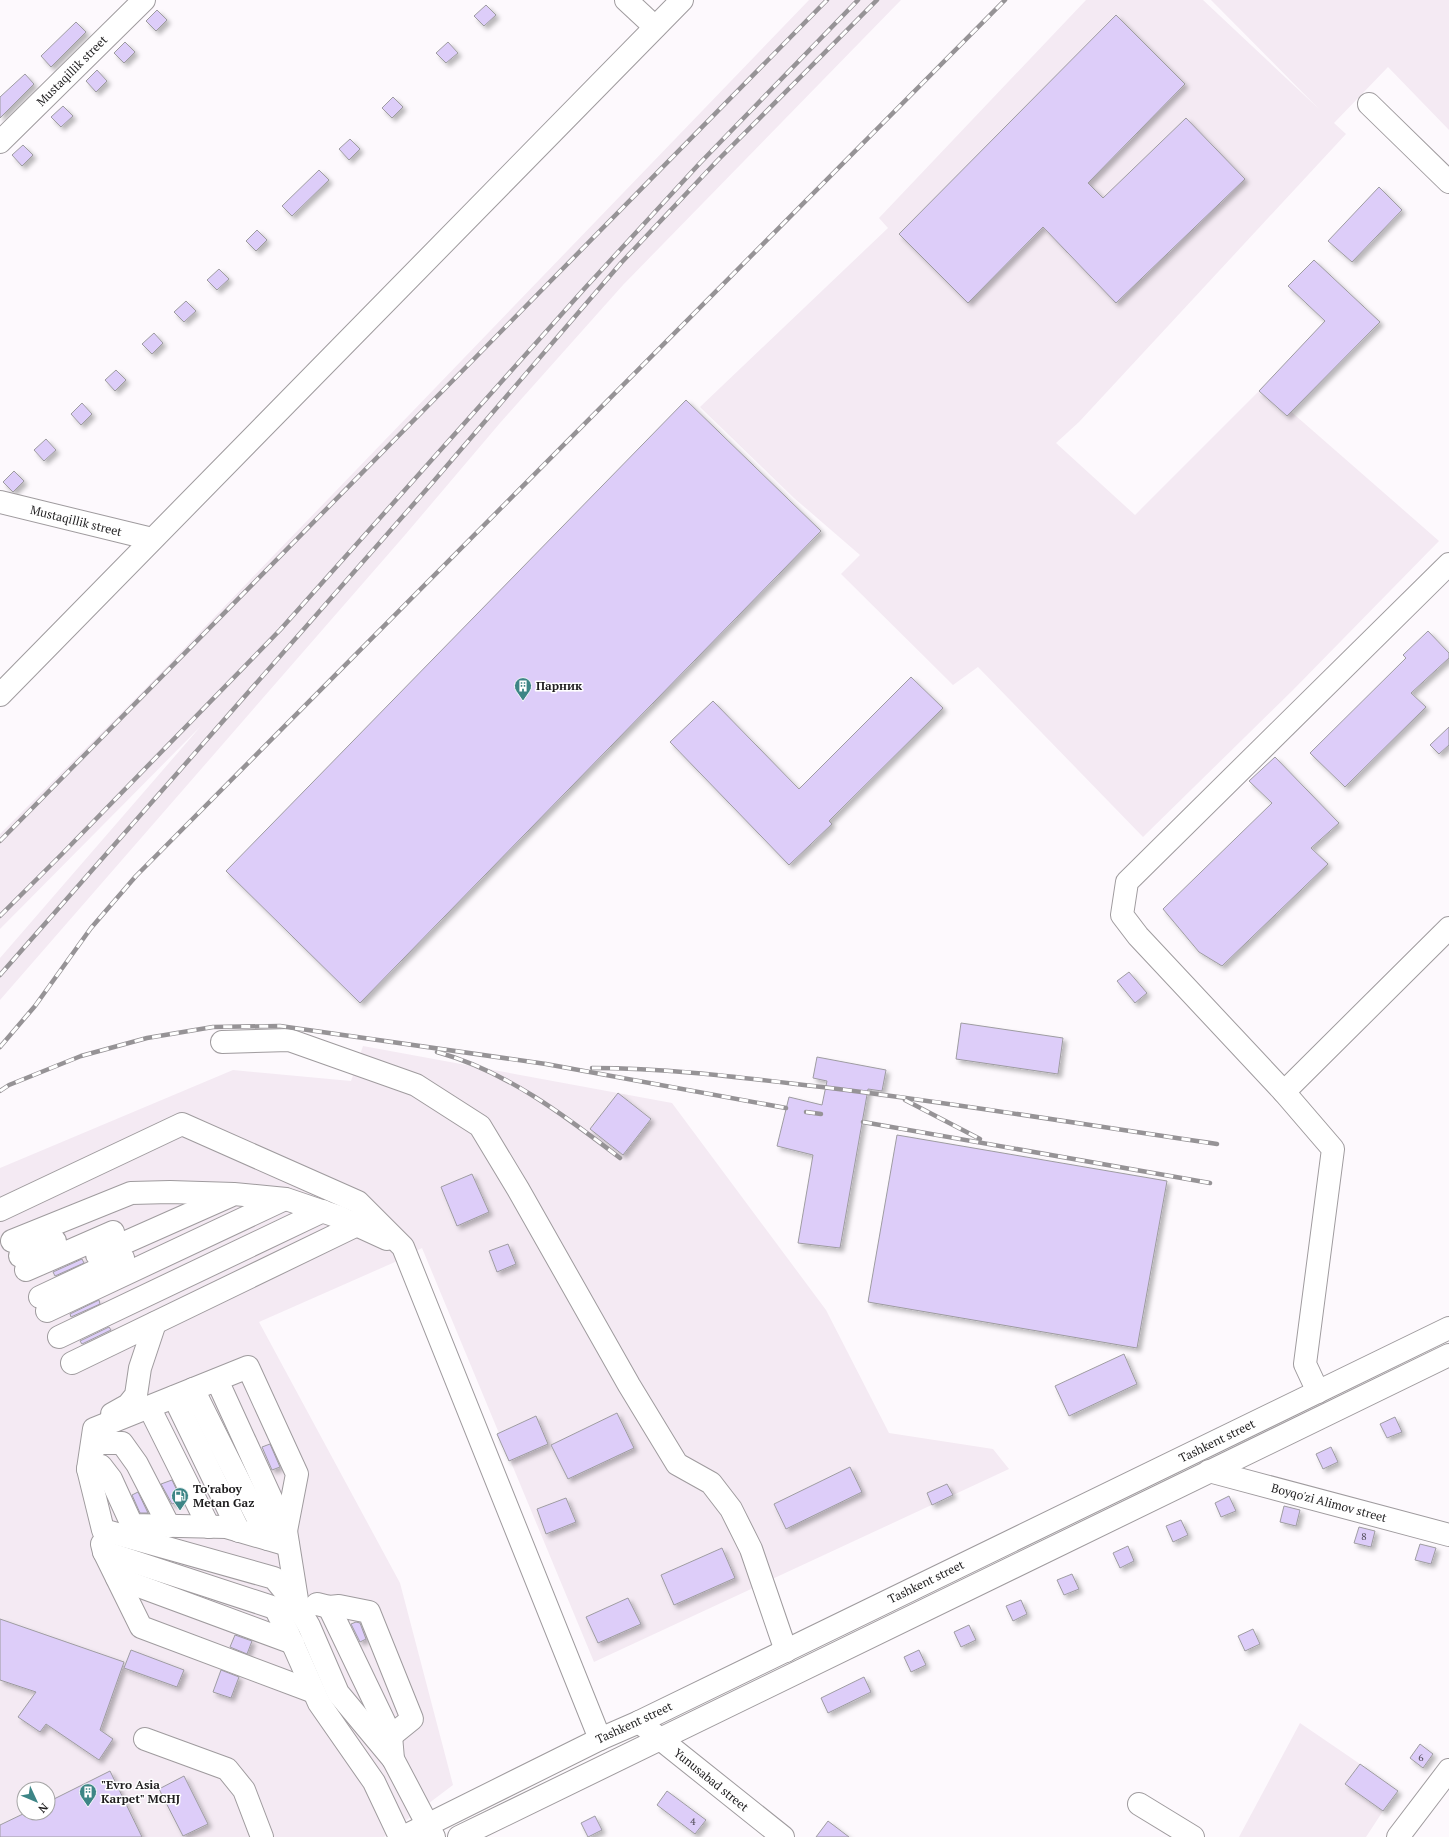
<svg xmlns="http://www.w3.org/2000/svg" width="1449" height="1837" viewBox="0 0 1449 1837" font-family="'PT Serif',serif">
  <defs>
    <filter id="shadow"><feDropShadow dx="3.5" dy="3.5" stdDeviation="2" flood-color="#0004"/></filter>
  </defs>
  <rect width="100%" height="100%" fill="#fdf9fd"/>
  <!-- built -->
  <g fill="#f4eaf3" fill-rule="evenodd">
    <polygon points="809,0 901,0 623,285 500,423 405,535 0,1000 0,958 201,726 0,929 0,834 144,690"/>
    <polygon points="1086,0 1203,0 1319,109 1211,0 1449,0 1449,130 1388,67 1334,123 1346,134 1079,422 1056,443 1135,515 1263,387 1439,541 1293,690 1143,837 978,667 953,685 841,574 860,555 794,498 700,407 888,228 879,218"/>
    <path d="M363,1046L672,1103L826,1310L889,1433L993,1449L1009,1469L594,1662L422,1248L395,1262L259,1322L400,1583L453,1785L384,1837H0V1168L233,1070L351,1081ZM24,1789H48V1813H24Z"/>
    <polygon points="1300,1723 1360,1764 1345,1784 1383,1811 1366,1837 1239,1837"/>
  </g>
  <!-- building -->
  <g fill="#ddcdf9" stroke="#9e9ca1" filter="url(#shadow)">
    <polygon points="486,5 496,15 484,26 474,16"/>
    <polygon points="157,10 167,20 156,31 146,21"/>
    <polygon points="1116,15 1185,84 1088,183 1103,198 1186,118 1245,179 1116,303 1043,227 968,303 899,234"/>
    <polygon points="76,22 86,32 51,67 41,56"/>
    <polygon points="125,42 135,52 124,63 114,53"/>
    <polygon points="448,42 458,53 446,63 436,53"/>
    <polygon points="97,70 107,81 96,92 86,81"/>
    <polygon points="25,74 34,84 0,118 0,97"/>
    <polygon points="393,97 403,107 392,118 382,108"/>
    <polygon points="63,106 73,116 61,127 51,117"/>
    <polygon points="350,139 360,149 349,160 339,149"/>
    <polygon points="23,145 33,155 22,166 12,155"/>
    <polygon points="319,170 329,180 292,216 282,206"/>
    <polygon points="1379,187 1402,210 1352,262 1328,241"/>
    <polygon points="257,230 267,240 256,251 246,241"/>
    <polygon points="1314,260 1380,322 1287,416 1259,391 1325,321 1288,286"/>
    <polygon points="219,269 229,279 217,290 207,280"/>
    <polygon points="186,301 196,311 184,322 174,312"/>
    <polygon points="154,333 163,343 152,354 142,344"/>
    <polygon points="116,370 126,380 115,391 105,380"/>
    <polygon points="686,400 821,531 360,1003 226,871"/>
    <polygon points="82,403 92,414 81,425 71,414"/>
    <polygon points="46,439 56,450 44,461 34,450"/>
    <polygon points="14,471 24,481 13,492 3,482"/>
    <polygon points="1428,631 1449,653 1449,658 1411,693 1426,707 1345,787 1310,753 1406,658 1403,655"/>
    <polygon points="911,677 943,708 829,821 832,824 789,865 670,742 713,701 799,789"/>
    <polygon points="1449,727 1449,745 1439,754 1430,745"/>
    <polygon points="1275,757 1339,823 1311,848 1328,864 1222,966 1199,952 1163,909 1272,803 1249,781"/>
    <polygon points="1129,972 1147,993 1135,1003 1117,981"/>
    <polygon points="961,1023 1063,1038 1058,1074 956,1059"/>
    <polygon points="817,1057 886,1070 882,1091 868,1089 840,1248 798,1243 813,1155 777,1146 789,1097 822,1105 827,1081 813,1078"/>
    <polygon points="618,1093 651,1119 623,1155 590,1129"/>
    <polygon points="897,1135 1167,1181 1137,1348 868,1302"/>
    <polygon points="472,1174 489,1212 457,1226 441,1187"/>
    <polygon points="508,1244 516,1264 497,1272 489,1251"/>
    <polygon points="82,1259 84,1263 55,1276 53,1272"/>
    <polygon points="99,1300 100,1304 71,1317 70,1314"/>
    <polygon points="109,1327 111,1330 82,1344 80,1341"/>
    <polygon points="1124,1354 1137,1384 1069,1416 1055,1386"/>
    <polygon points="617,1413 634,1448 568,1479 551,1445"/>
    <polygon points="536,1416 548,1444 509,1461 497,1434"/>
    <polygon points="1395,1417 1402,1432 1387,1438 1380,1424"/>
    <polygon points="270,1444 280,1467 272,1470 262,1447"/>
    <polygon points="1331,1447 1338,1462 1323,1469 1316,1454"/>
    <polygon points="850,1467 862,1492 786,1529 774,1504"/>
    <polygon points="172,1480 182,1501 172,1504 161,1484"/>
    <polygon points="947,1484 953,1495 932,1505 927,1493"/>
    <polygon points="138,1492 148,1513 140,1513 132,1495"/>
    <polygon points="1229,1496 1236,1511 1221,1517 1215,1503"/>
    <polygon points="566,1498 576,1522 546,1534 537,1509"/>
    <polygon points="1284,1506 1300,1510 1296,1526 1280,1522"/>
    <polygon points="1181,1520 1188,1535 1173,1542 1166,1526"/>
    <polygon points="1359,1527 1375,1531 1371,1547 1354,1543"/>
    <polygon points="1420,1544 1436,1548 1431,1564 1415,1560"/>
    <polygon points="1128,1546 1134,1561 1120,1568 1113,1553"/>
    <polygon points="722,1548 735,1578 674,1605 661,1575"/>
    <polygon points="1072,1574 1079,1589 1064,1595 1057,1580"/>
    <polygon points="628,1598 641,1624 598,1643 586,1617"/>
    <polygon points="1021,1600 1027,1614 1013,1621 1006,1606"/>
    <polygon points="0,1619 124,1662 100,1730 113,1739 99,1760 46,1724 40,1732 18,1717 36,1692 0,1680"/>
    <polygon points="356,1622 360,1623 366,1639 360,1642 351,1624"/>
    <polygon points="969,1625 976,1640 961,1647 954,1632"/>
    <polygon points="1253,1629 1260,1644 1245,1651 1238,1636"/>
    <polygon points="235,1635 252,1641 247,1654 230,1647"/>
    <polygon points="131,1650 184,1670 177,1687 124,1668"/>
    <polygon points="919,1650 926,1665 911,1672 904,1657"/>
    <polygon points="221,1670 239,1677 231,1698 213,1692"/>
    <polygon points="864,1677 871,1692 828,1713 821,1698"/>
    <polygon points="1420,1744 1433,1754 1423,1768 1410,1758"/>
    <polygon points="1360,1764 1398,1791 1383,1811 1345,1784"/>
    <polygon points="110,1771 142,1837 0,1837 0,1825 25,1813 48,1813 48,1802"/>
    <polygon points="184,1776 208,1824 183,1836 159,1789"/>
    <polygon points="667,1791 706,1820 695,1834 657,1805"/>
    <polygon points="595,1816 602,1830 588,1837 581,1823"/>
    <polygon points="828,1821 849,1837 816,1837"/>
  </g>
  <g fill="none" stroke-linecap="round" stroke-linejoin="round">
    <!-- minor casing -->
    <g stroke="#9f9b9e" stroke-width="24">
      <g id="minor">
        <polyline points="626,0 655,27"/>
        <polyline points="1369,104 1449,182"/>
        <polyline points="0,142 144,0"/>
        <polyline points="0,502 152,539"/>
        <polyline points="222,1042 289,1040 416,1085 480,1126 518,1189 629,1385 677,1464 711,1483 731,1509 751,1549 786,1651"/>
        <polyline points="1284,1092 1449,928"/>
        <polyline points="0,1210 182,1124 358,1202 403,1247 600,1739"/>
        <polyline points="12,1241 131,1193 170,1192 234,1194 286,1199 339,1217 387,1239"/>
        <polyline points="97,1255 230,1196"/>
        <polyline points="20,1256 55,1241"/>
        <polyline points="26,1270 113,1232"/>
        <polyline points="40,1297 123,1258"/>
        <polyline points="47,1311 285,1199"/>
        <polyline points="59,1337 323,1211"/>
        <polyline points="72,1363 357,1225"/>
        <polyline points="217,1380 286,1531 298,1606"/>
        <polyline points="193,1389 268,1539"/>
        <polyline points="1318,1392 1305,1364 1333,1149 1284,1092 1138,936 1122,915 1127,882 1449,564"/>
        <polyline points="174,1397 239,1531"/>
        <polyline points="149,1407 209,1527"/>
        <polyline points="112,1414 128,1405 136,1395 140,1368 155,1323"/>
        <polyline points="91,1452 99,1443 122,1443 137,1464 169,1526"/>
        <polyline points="88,1469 101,1466 111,1479 132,1525 226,1527 288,1545"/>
        <polyline points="1209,1471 1449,1535"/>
        <polyline points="286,1531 297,1474 248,1367 94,1429 88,1469 103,1530 274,1578 298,1607 309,1626 338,1693 393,1759"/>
        <polyline points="102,1544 104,1552 141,1627 314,1692"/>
        <polyline points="104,1552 275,1608 288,1633 319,1703 374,1782 400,1837"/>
        <polyline points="117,1578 293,1643"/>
        <polyline points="317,1604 329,1607 339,1606 369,1612 412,1719 391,1736"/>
        <polyline points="329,1607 391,1736 393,1759 434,1837"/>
        <polyline points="639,1722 783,1837"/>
        <polyline points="145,1739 227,1769 244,1790 262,1837"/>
        <polyline points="1139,1804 1193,1837"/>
        <polyline points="1398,1837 1449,1770"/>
      </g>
    </g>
    <!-- major casing -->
    <g stroke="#9f9b9e" stroke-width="24">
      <g id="major">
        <polyline points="0,695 682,0"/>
        <polyline points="403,1837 600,1739 639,1722 1449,1328"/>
        <polyline points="459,1837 1449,1355"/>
      </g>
    </g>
    <!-- minor -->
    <use href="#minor" stroke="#fff" stroke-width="22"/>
    <!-- major -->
    <use href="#major" stroke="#fff" stroke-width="22"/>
    <!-- rail casing -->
    <g stroke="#969396" stroke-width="4.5">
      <g id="rail">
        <polyline points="0,841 827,0"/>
        <polyline points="0,916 61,855 280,630 585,288 700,163 858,0"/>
        <polyline points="0,975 433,482 621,263 717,161 877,0"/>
        <polyline points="0,1047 35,1006 91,928 136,876 1005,0"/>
        <path d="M437,1052C506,1071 564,1115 620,1158"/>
        <path d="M592,1068C671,1068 745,1078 822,1087C954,1103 1086,1125 1217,1144"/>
        <polyline points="0,1091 9,1085 81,1056 147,1038 213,1027 280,1026 546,1064 786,1108"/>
        <polyline points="905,1100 980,1139"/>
        <polyline points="806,1112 821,1114"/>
        <polyline points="863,1122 1210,1183"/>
      </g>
    </g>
    <!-- rail -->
    <use href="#rail" stroke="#fff" stroke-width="3" stroke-dasharray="9" stroke-linecap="butt"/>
  </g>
  <!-- icons -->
  <defs>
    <g id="building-pin" transform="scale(0.9)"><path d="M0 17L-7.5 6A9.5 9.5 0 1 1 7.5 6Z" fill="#3d8586" stroke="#fff"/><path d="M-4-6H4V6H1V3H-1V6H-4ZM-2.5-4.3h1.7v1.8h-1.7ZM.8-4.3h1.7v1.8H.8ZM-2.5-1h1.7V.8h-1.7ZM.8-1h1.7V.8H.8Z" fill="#fff"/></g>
    <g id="fuel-pin" transform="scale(0.9)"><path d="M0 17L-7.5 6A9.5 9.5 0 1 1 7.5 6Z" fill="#3d8586" stroke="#fff"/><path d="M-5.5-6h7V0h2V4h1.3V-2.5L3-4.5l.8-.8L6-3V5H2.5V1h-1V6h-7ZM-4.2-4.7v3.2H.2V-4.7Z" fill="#fff"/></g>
  </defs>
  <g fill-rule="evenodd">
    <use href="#building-pin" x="523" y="686"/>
    <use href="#fuel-pin" x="180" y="1496"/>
    <use href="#building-pin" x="88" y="1792"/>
  </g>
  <g text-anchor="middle" stroke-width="3" stroke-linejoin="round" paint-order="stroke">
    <!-- number labels -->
    <g font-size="10" fill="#4e4955">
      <text x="1364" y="1540">8</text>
      <text x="1421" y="1761">6</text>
      <text x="693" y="1825">4</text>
    </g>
    <!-- street labels -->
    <g font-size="12" fill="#1e1d1e" stroke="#fff">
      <text transform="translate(72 71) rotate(-45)" y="4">Mustaqillik street</text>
      <text transform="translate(76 521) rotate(14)" y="4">Mustaqillik street</text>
      <text transform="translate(1217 1441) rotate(-26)" y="4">Tashkent street</text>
      <text transform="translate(1329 1503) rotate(15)" y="4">Boyqo'zi Alimov street</text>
      <text transform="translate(926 1582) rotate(-26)" y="4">Tashkent street</text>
      <text transform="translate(634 1723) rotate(-25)" y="4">Tashkent street</text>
      <text transform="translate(711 1780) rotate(39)" y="4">Yunusabad street</text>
    </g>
    <!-- poi labels -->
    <g font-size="12" font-weight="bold" fill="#1e1d1e" stroke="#fff" text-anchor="start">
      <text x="536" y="690">Парник</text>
      <text x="193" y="1493">To'raboy<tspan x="193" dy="14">Metan Gaz</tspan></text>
      <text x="101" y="1789">"Evro Asia<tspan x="101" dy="14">Karpet" MCHJ</tspan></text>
    </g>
  </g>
  <!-- north arrow -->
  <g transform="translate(36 1801) rotate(134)"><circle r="19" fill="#ffffff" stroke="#a5a5a5"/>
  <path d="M0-3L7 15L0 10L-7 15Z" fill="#3d8586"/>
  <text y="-6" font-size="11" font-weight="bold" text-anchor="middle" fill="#1e1d1e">N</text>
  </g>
</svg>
